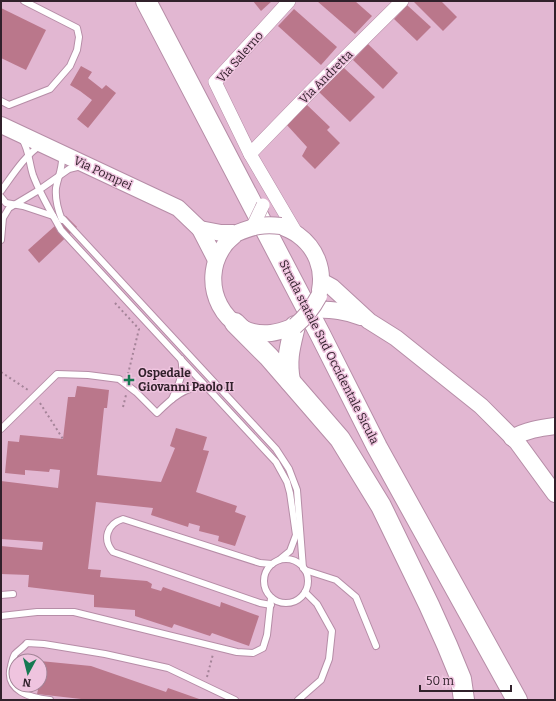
<svg xmlns="http://www.w3.org/2000/svg" width="556" height="701" viewBox="0 0 556 701" font-family="Bitter,serif">
  <rect width="100%" height="100%" fill="#e2b7d2"/>
  <!-- building -->
  <g fill="#ba778b">
    <polygon points="253,1 272,1 261,11"/>
    <polygon points="317,1 355,1 372,16 355,34"/>
    <polygon points="413,1 441,1 457,17 443,31"/>
    <polygon points="407,5 431,27 417,41 394,19"/>
    <polygon points="1,8 46,30 26,70 1,58"/>
    <polygon points="294,9 337,47 321,65 278,26"/>
    <polygon points="368,44 398,73 383,89 353,60"/>
    <polygon points="81,66 92,72 88,78 102,89 106,85 116,93 88,128 77,119 92,100 80,91 70,85"/>
    <polygon points="343,67 375,97 350,122 319,92"/>
    <polygon points="306,104 330,127 327,130 340,143 315,169 302,156 307,147 286,124"/>
    <polygon points="66,216 77,227 39,263 28,250"/>
    <polygon points="77,386 109,390 107,408 104,408 97,475 161,482 175,448 170,446 176,428 207,437 203,450 209,451 196,492 237,506 235,512 246,516 235,546 218,541 219,536 199,531 200,526 189,523 188,527 151,515 153,508 96,502 88,569 101,570 100,577 147,581 152,584 151,588 161,591 163,587 220,607 221,602 259,616 249,646 212,633 210,636 174,624 172,628 135,616 135,610 94,607 94,595 28,587 29,575 1,574 1,546 42,550 43,542 1,539 1,481 58,488 60,470 50,469 49,472 25,470 25,475 5,473 8,441 19,442 20,435 63,439 68,397 75,397"/>
    <polygon points="40,661 91,666 166,692 168,688 202,700 90,700 37,694 39,685 40,685"/>
  </g>
  <g fill="none" stroke-linecap="round" stroke-linejoin="round">
    <!-- service casing -->
    <g stroke="#b68da7" stroke-width="8">
      <g id="service">
        <polyline points="1,101 9,105 50,89 70,66 77,50 79,37 77,28 24,1"/>
        <path d="M22,139C29,149 29,163 33,175C40,194 51,212 61,230L276,462L287,482L290,493L296,535L290,551L279,560"/>
        <path d="M62,156C63,167 58,177 56,188C55,199 58,210 62,220L63,219L276,449L289,469L297,490L303,568"/>
        <path d="M1,191C12,176 26,154 41,145"/>
        <polyline points="1,197 6,203 23,206 53,216"/>
        <polyline points="1,240 3,218 9,208 39,190 69,169 81,166"/>
        <path d="M172,399C178,385 185,374 181,359"/>
        <path d="M1,429L57,374L88,375L119,379L136,392L157,413C171,399 186,385 207,387"/>
        <circle cx="286" cy="581" r="22"/>
        <polyline points="305,570 336,580 356,597 376,646"/>
        <polyline points="1,595 13,594"/>
        <path d="M271,605L260,603L113,552C102,539 107,524 123,519L260,563L272,564"/>
        <polyline points="1,616 37,612 74,612 237,652 253,653 263,648 267,635 271,598"/>
        <path d="M50,700C31,698 4,691 11,666C12,662 13,657 15,654C19,650 24,647 27,643L44,644L105,654L168,668L235,700"/>
        <polyline points="298,700 321,680 329,659 332,631 317,604 305,592"/>
      </g>
    </g>
    <!-- minor casing -->
    <g stroke="#b68da7" stroke-width="14">
      <g id="minor">
        <polyline points="289,1 215,82 250,154 297,234"/>
        <polyline points="250,154 315,87 402,1"/>
      </g>
    </g>
    <!-- tertiary casing -->
    <g stroke="#b68da7" stroke-width="18">
      <g id="tertiary">
        <polyline points="1,125 178,208 200,229 216,260"/>
        <path d="M281,226C287,229 293,231 298,235C316,248 324,269 320,290"/>
        <polyline points="200,229 221,233 237,233"/>
        <path d="M237,233C233,237 227,241 224,246C197,283 224,338 271,333C280,332 287,329 295,326"/>
        <polyline points="321,281 332,287 369,321 396,338 481,406 517,442 555,494"/>
        <path d="M312,309C331,310 343,310 361,317"/>
        <path d="M512,438C526,430 540,428 555,426"/>
      </g>
    </g>
    <!-- primary casing -->
    <g stroke="#b68da7" stroke-width="22">
      <g id="primary">
        <polyline points="146,1 320,334 377,447 517,700"/>
        <polyline points="235,323 269,357 340,439 381,506 429,605 447,645 461,679 464,700"/>
        <path d="M290,381C286,359 290,347 295,326"/>
      </g>
    </g>
    <!-- path -->
    <g stroke="#a48398" stroke-width="2" stroke-dasharray="2 3" stroke-linecap="butt">
      <polyline points="115,303 139,329 128,374"/>
      <polyline points="1,372 28,390"/>
      <polyline points="40,403 63,439"/>
      <polyline points="123,407 126,395"/>
      <polyline points="207,677 213,654"/>
    </g>
    <!-- service -->
    <use href="#service" stroke="#fff" stroke-width="6"/>
    <!-- minor -->
    <use href="#minor" stroke="#fff" stroke-width="13"/>
    <!-- tertiary -->
    <use href="#tertiary" stroke="#fff" stroke-width="16"/>
    <!-- primary -->
    <use href="#primary" stroke="#fff" stroke-width="20"/>
    <!-- minor-bridge casing -->
    <g stroke="#b68da7" stroke-width="14" stroke-linecap="butt">
      <polyline id="minor-bridge" points="253,226 263,205"/>
    </g>
    <!-- tertiary-bridge casing -->
    <g stroke="#b68da7" stroke-width="18" stroke-linecap="butt">
      <g id="tertiary-bridge">
        <path d="M237,233C254,226 263,224 281,226"/>
        <path d="M295,326C306,317 312,309 319,296"/>
      </g>
    </g>
    <!-- minor-bridge -->
    <use href="#minor-bridge" stroke="#fff" stroke-width="13"/>
    <!-- tertiary-bridge -->
    <use href="#tertiary-bridge" stroke="#fff" stroke-width="16"/>
  </g>
  <!-- markers -->
  <path fill="#167952" stroke="#efc4df" stroke-width="1.5" d="M127 374h4v4h4v4h-4v4h-4v-4h-4v-4h4z"/>
  <g text-anchor="middle" stroke-width="3" stroke-linejoin="round" paint-order="stroke">
    <!-- street labels -->
    <g font-size="12" fill="#31212b" stroke="#efc4df">
      <text transform="translate(240 57) rotate(-49)" y="4">Via Salerno</text>
      <text transform="translate(326 77) rotate(-45)" y="4">Via Andretta</text>
      <text transform="translate(103 173) rotate(25)" y="4">Via Pompei</text>
      <text transform="translate(329 352) rotate(63)" y="4">Strada statale Sud Occidentale Sicula</text>
    </g>
    <!-- poi labels -->
    <g font-size="12" font-weight="bold" fill="#31212b" stroke="#efc4df" text-anchor="start">
      <text x="138" y="377">Ospedale<tspan x="138" dy="14">Giovanni Paolo II</tspan></text>
    </g>
  </g>
  <!-- border -->
  <rect width="556" height="701" fill="none" stroke="#31212b" stroke-width="4"/>
  <!-- north arrow -->
  <g transform="translate(28 673) rotate(187)"><circle r="19" fill="#efc4df" stroke="#a38397"/>
  <path d="M0-3L7 15L0 10L-7 15Z" fill="#167952"/>
  <text y="-6" font-size="11" font-weight="bold" text-anchor="middle" fill="#31212b">N</text>
  </g>
  <!-- scale -->
  <path d="M420 685v6h91v-6" fill="none" stroke="#31212b" stroke-width="2"/>
  <text x="426" y="685" font-size="12" fill="#31212b" stroke="#efc4df" stroke-width="3" paint-order="stroke">50 m</text>
</svg>
